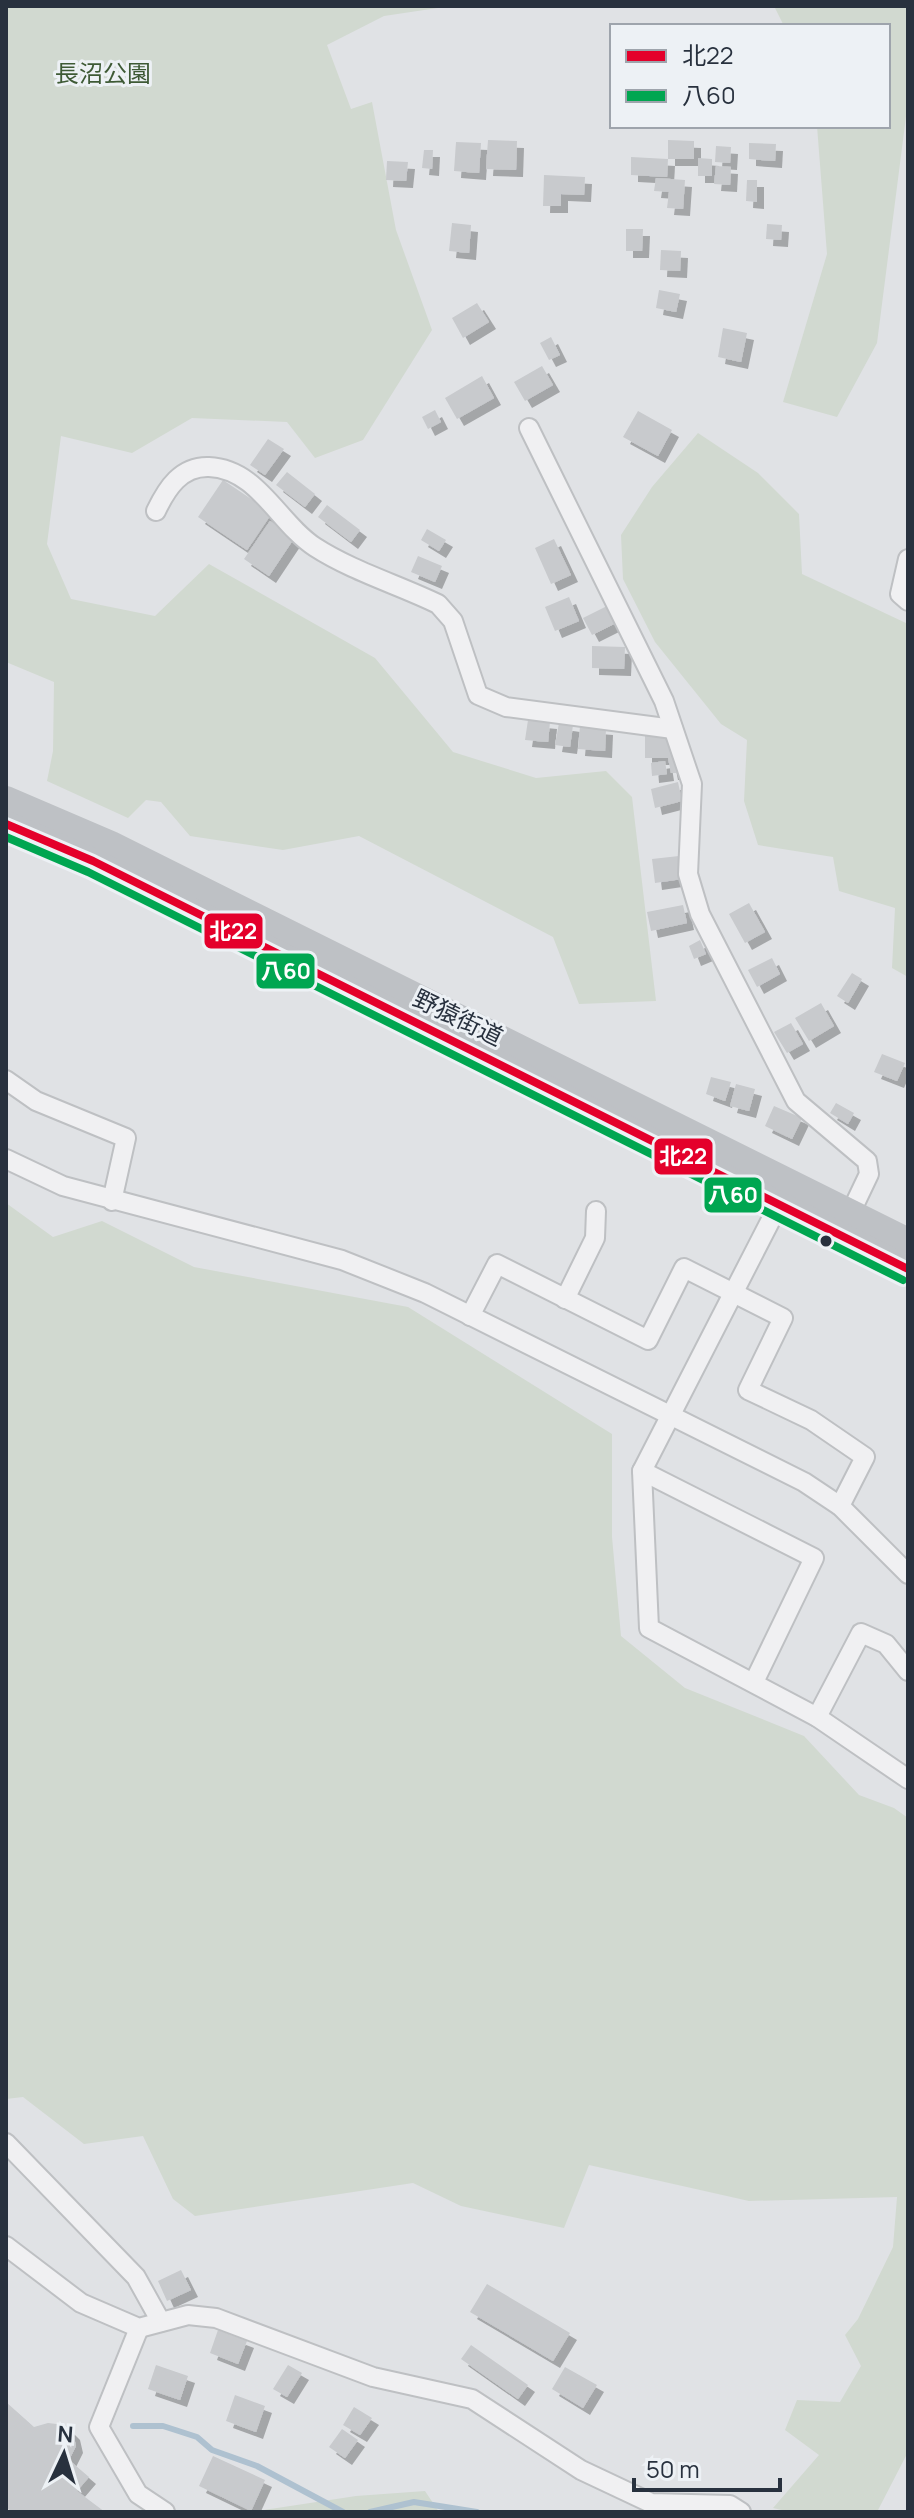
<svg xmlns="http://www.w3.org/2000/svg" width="914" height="2518" viewBox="0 0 914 2518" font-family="Manrope,'Noto Sans JP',sans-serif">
  <defs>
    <filter id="shadow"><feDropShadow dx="7" dy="7" stdDeviation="0" flood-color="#0004"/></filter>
  </defs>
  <rect width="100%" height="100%" fill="#e0e2e5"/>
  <!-- green -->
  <g fill="#d1d9d0">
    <polygon points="6,6 451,6 384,16 327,45 351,109 372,102 396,230 432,330 363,440 315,458 287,422 192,418 132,453 61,436 47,544 71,599 155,616 209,564 375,658 453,752 536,778 606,771 632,797 656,1001 579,1004 553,937 359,836 283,850 190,836 161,802 146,800 128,818 47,781 53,751 54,682 6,662"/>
    <polygon points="774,6 908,6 908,101 877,343 837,417 783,402 827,254 817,126 888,126 888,26 784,26"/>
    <polygon points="698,433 758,473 799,514 802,574 908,624 908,977 892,968 895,908 839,891 833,857 758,845 744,801 747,740 721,724 655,642 623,579 621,535 652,487"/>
    <polygon points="6,1203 53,1237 102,1221 194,1267 408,1307 612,1434 612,1537 621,1636 685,1688 804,1736 859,1795 894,1808 908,1818 908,2452 877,2512 790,2512 773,2508 819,2455 785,2430 797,2400 840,2402 861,2366 845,2335 858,2319 893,2247 897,2197 749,2201 589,2165 564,2228 461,2206 413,2183 195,2216 173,2199 143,2136 84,2144 23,2097 6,2099"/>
    <polygon points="425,2491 439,2512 251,2512 356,2496"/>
  </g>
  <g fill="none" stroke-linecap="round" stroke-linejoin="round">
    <!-- stream -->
    <g stroke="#aec1d0" stroke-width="6">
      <polyline points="133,2426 163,2426 197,2437 212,2450 257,2466 343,2512"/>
      <polyline points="370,2512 414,2502 477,2512"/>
    </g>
  </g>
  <!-- building -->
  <g fill="#c8cacd" filter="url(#shadow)">
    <polygon points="488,140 517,141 516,170 486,169"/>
    <polygon points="668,140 694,141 694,159 668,159"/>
    <polygon points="456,142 481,143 479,173 454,171"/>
    <polygon points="749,143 776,144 775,161 749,159"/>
    <polygon points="716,146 731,147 730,163 715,162"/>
    <polygon points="424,150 433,150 432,169 422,168"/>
    <polygon points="631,157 668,159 667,177 631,175"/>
    <polygon points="698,158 712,159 712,176 698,176"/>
    <polygon points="387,161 408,162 406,181 386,180"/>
    <polygon points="716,166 731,167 730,185 714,184"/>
    <polygon points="544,175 585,177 584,195 561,194 561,206 543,206"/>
    <polygon points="656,178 685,180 683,209 667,208 669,192 654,191"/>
    <polygon points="747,180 757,180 757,202 746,201"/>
    <polygon points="452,223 471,225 469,253 449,251"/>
    <polygon points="767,224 782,225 781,240 766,239"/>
    <polygon points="626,229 643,229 642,251 626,251"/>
    <polygon points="661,250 681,251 680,271 660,270"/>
    <polygon points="659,290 680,294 676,312 656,308"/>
    <polygon points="477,303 489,322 463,338 452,318"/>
    <polygon points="723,328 747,333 741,362 718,357"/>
    <polygon points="551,337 560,355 549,360 540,343"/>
    <polygon points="542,366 553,385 525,401 514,382"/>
    <polygon points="482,376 494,398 457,419 445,398"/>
    <polygon points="435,410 441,422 428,429 422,417"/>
    <polygon points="638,411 672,430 658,456 623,437"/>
    <polygon points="268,439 284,449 265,475 250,465"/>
    <polygon points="287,472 315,494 305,507 276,485"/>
    <polygon points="223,480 272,513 247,550 198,517"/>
    <polygon points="327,505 360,530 351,542 318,517"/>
    <polygon points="270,521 295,537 269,576 244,559"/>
    <polygon points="427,529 446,540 439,551 421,540"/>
    <polygon points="554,539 571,575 551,584 535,548"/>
    <polygon points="418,556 442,566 435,582 411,572"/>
    <polygon points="569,597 579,621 555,631 545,607"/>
    <polygon points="607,606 616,623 592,635 583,618"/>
    <polygon points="592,646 625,647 624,669 592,668"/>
    <polygon points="528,720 550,722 548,742 525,740"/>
    <polygon points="559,723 573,725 570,747 555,745"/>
    <polygon points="580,726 606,728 605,751 578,749"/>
    <polygon points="645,731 667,733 682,773 671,773 668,758 645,758"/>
    <polygon points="665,761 667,774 652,776 651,763"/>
    <polygon points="678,782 682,801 655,808 651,789"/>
    <polygon points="679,856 682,879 655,883 652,859"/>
    <polygon points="749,903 765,932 745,943 729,914"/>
    <polygon points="683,905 687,923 651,931 647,912"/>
    <polygon points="700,940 706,954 694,959 689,946"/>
    <polygon points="772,958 780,974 757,987 748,970"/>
    <polygon points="852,973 862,979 848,1003 837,996"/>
    <polygon points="821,1003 834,1026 809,1041 795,1018"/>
    <polygon points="791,1023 803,1044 787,1053 774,1032"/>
    <polygon points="882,1054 905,1063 897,1081 874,1072"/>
    <polygon points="711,1077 731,1082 725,1101 706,1094"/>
    <polygon points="736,1084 755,1089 749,1111 730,1106"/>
    <polygon points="836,1103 854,1113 848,1124 830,1113"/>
    <polygon points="774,1106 802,1118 792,1139 765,1126"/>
    <polygon points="181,2270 191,2290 167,2301 158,2281"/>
    <polygon points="487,2284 570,2333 553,2361 470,2312"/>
    <polygon points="218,2330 247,2341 238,2364 210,2353"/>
    <polygon points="471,2345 528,2385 518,2399 461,2359"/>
    <polygon points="156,2365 188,2376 180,2400 148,2389"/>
    <polygon points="288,2365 302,2373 287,2397 273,2389"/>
    <polygon points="565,2367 597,2385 583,2408 552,2389"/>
    <polygon points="235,2395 265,2406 256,2432 226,2421"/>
    <polygon points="6,2402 34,2427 48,2423 65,2425 73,2433 76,2446 69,2460 89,2477 77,2491 105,2512 12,2512 6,2507"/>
    <polygon points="354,2407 372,2418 360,2435 343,2425"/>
    <polygon points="342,2429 358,2440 345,2458 329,2447"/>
    <polygon points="213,2456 265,2480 251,2511 199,2486"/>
  </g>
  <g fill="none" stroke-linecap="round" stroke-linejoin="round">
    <!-- minor casing -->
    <g stroke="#bec0c3" stroke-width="22">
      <g id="minor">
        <polyline points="529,428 664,701 692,784 688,874 700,914 796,1101 867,1161 869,1174 850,1214"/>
        <path d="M156,511C167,488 181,466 209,467C258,469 278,523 315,547C352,571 399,585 438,604L453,621L478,695L506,707L673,729"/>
        <polyline points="908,559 900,594 908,601"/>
        <polyline points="6,1080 36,1101 126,1138 112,1201"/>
        <polyline points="6,1159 63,1186 342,1260 425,1293 804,1482 840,1506 908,1574"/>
        <polyline points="779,1204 642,1471 649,1628 817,1717 908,1779"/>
        <polyline points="565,1299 595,1238 596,1211"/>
        <polyline points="470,1316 497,1264 648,1340 684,1268 783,1318 748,1390 811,1420 865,1457 840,1506"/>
        <polyline points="642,1471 814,1558 754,1682"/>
        <polyline points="817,1717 861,1633 886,1644 908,1671"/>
        <polyline points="6,2143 136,2277 161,2322"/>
        <polyline points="6,2246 81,2303 139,2328 188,2315 216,2318 373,2377 472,2399 581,2470 651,2503 730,2505 741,2512"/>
        <polyline points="139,2328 99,2427 138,2494 165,2512"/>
      </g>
    </g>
    <!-- minor -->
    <use href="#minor" stroke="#f0f0f2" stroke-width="18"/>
    <!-- secondary -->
    <g stroke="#bec1c5" stroke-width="26">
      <polyline points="6,799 111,844 908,1241"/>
      <polyline points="6,824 93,861 908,1269"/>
    </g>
    <!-- bus-1 casing -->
    <g stroke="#edf1f5" stroke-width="14">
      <polyline id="bus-1" points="6,824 93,861 908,1269"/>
    </g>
    <!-- bus-2 casing -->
    <g stroke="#edf1f5" stroke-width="14">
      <polyline id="bus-2" points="6,837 88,872 903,1280"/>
    </g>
    <!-- bus-1 -->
    <use href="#bus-1" stroke="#e4002b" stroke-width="8"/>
    <!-- bus-2 -->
    <use href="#bus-2" stroke="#00a651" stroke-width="8"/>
  </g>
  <!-- markers -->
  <circle fill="#28313e" stroke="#edf1f5" stroke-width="3" cx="826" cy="1241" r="7"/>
  <g text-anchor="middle" stroke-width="6" stroke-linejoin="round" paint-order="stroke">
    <!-- park labels -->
    <g font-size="24" fill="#3e5a35" stroke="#edf1f5">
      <text x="103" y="82">長沼公園</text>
    </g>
    <!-- street labels -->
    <g font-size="24" fill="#28313e" stroke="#edf1f5">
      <text transform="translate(458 1018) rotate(26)" y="8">野猿街道</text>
    </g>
  </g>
  <g stroke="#edf1f5" stroke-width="3">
    <rect x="203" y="912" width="61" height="38" rx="8" fill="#e4002b"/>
    <rect x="255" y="952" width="61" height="38" rx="8" fill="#00a651"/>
    <rect x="653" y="1137" width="61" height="39" rx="8" fill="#e4002b"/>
    <rect x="703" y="1176" width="60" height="38" rx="8" fill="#00a651"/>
  </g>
  <g font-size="22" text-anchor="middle" font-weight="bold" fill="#fff">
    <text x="233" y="939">北22</text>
    <text x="286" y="979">八60</text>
    <text x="683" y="1164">北22</text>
    <text x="733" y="1203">八60</text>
  </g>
  <!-- border -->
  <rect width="914" height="2518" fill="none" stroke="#28313e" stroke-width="16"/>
  <!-- legend -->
  <rect x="610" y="24" width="280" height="104" fill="#edf1f5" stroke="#9ea4ac" stroke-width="2"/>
  <rect x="626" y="50" width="40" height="12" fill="#e4002b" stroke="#9ea4ac" stroke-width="2"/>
  <text x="682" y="64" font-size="24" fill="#28313e">北22</text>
  <rect x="626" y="90" width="40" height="12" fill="#00a651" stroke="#9ea4ac" stroke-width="2"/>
  <text x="682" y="104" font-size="24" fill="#28313e">八60</text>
  <!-- north arrow -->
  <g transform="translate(64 2454) rotate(4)" stroke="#edf1f5" stroke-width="6" paint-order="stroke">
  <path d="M0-6L14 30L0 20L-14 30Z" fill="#28313e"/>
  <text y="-12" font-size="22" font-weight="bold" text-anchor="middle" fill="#28313e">N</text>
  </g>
  <!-- scale -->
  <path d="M634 2478v12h146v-12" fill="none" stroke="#28313e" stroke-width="4"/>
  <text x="646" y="2478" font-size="24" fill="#28313e" stroke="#edf1f5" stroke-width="6" paint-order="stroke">50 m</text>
</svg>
